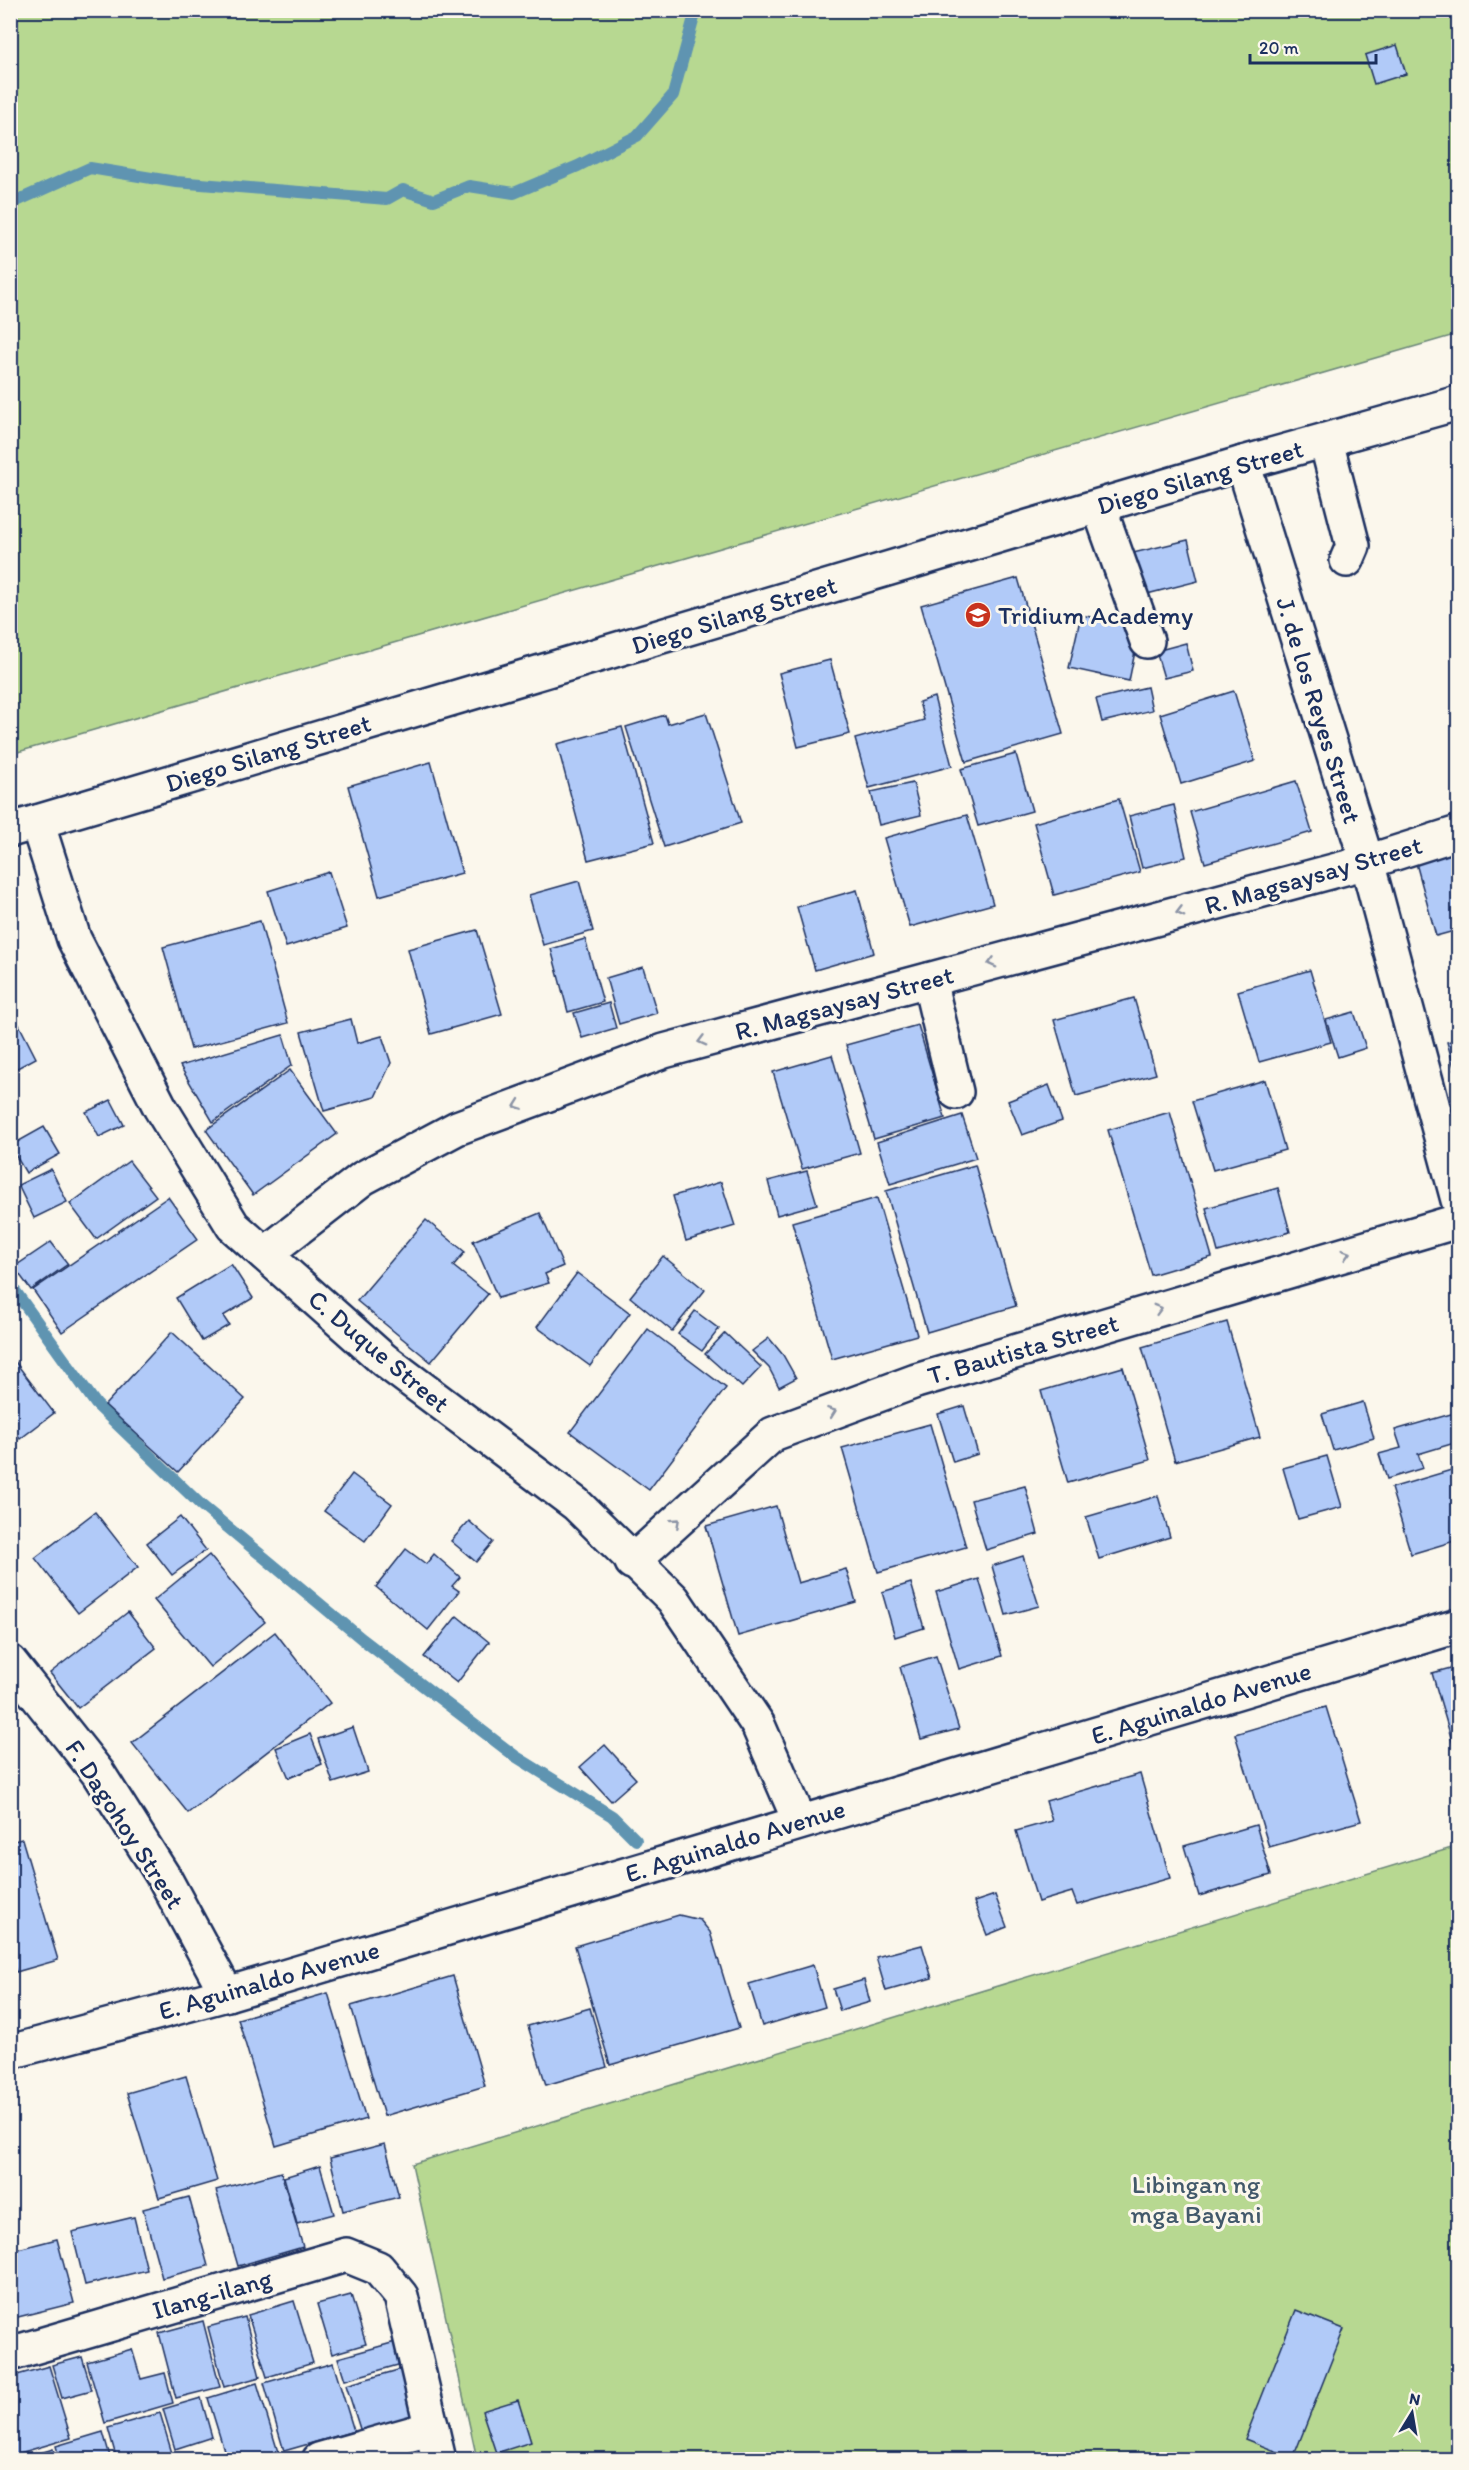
<svg xmlns="http://www.w3.org/2000/svg" width="1469" height="2470" viewBox="0 0 1469 2470" font-family="Itim,sans-serif">
  <rect width="100%" height="100%" fill="#fbf7ec"/>
  <filter id="ink" filterUnits="userSpaceOnUse"><feTurbulence type="fractalNoise" baseFrequency=".0167" numOctaves="2"/><feDisplacementMap in="SourceGraphic" scale="12" xChannelSelector="R" yChannelSelector="G"/><feConvolveMatrix kernelMatrix="1 2 1 2 8 2 1 2 1" color-interpolation-filters="sRGB"/></filter>
  <g filter="url(#ink)">
    <!-- green -->
    <g fill="#b7d891" stroke="#698478" stroke-width="1.5">
      <polygon points="11,11 1458,11 1458,334 11,754"/>
      <polygon points="1458,1846 1458,2459 477,2459 412,2164"/>
    </g>
    <g fill="none" stroke-linecap="round" stroke-linejoin="round">
      <!-- stream -->
      <g stroke="#5e94b1" stroke-width="12">
        <polyline points="10,204 90,168 176,182 387,199 403,190 434,200 469,186 514,193 578,166 637,136 673,95 696,10"/>
        <polyline points="10,1284 96,1404 201,1505 362,1639 515,1756 612,1816 636,1840"/>
      </g>
    </g>
    <!-- building -->
    <g fill="#b1caf8" stroke="#1b2f5e" stroke-width="1.5">
      <polygon points="1397,45 1406,74 1374,84 1365,55"/>
      <polygon points="1188,540 1198,581 1143,595 1133,553"/>
      <polygon points="1018,578 1063,734 966,762 921,605"/>
      <polygon points="1081,615 1140,627 1129,681 1069,668"/>
      <polygon points="1186,643 1193,671 1164,678 1156,651"/>
      <polygon points="830,660 850,734 798,747 779,673"/>
      <polygon points="1147,687 1152,710 1102,722 1096,699"/>
      <polygon points="1234,691 1255,761 1181,784 1160,714"/>
      <polygon points="934,697 952,766 869,788 855,739 924,720 919,702"/>
      <polygon points="706,713 741,823 664,847 626,727 665,715 668,724"/>
      <polygon points="622,727 654,843 588,860 557,744"/>
      <polygon points="1016,754 1032,811 978,826 961,769"/>
      <polygon points="431,762 462,873 379,896 348,786"/>
      <polygon points="1296,781 1312,832 1205,863 1190,812"/>
      <polygon points="913,783 921,815 879,825 871,792"/>
      <polygon points="1119,799 1140,872 1054,895 1034,823"/>
      <polygon points="1174,805 1186,857 1142,868 1129,816"/>
      <polygon points="967,815 993,904 910,927 884,838"/>
      <polygon points="1458,851 1458,930 1436,936 1416,863"/>
      <polygon points="329,872 347,928 286,947 268,891"/>
      <polygon points="579,881 593,931 543,945 529,895"/>
      <polygon points="857,890 874,953 815,970 797,907"/>
      <polygon points="260,921 288,1023 191,1049 163,947"/>
      <polygon points="477,930 502,1014 431,1034 408,949"/>
      <polygon points="585,939 603,1002 568,1012 551,949"/>
      <polygon points="643,967 657,1013 619,1024 606,978"/>
      <polygon points="1310,970 1331,1042 1259,1062 1238,991"/>
      <polygon points="1134,998 1156,1074 1076,1096 1054,1020"/>
      <polygon points="609,1003 616,1028 582,1038 574,1013"/>
      <polygon points="1354,1012 1366,1048 1338,1057 1326,1020"/>
      <polygon points="13,1013 36,1058 10,1072 10,1015"/>
      <polygon points="351,1019 357,1043 382,1036 391,1063 375,1097 324,1111 301,1032"/>
      <polygon points="918,1025 945,1118 874,1139 846,1045"/>
      <polygon points="283,1035 292,1065 213,1122 180,1066"/>
      <polygon points="1458,1039 1458,1081 1447,1042"/>
      <polygon points="832,1055 860,1153 802,1169 773,1072"/>
      <polygon points="290,1070 337,1134 253,1195 206,1130"/>
      <polygon points="1265,1080 1285,1150 1213,1170 1192,1101"/>
      <polygon points="1049,1085 1062,1121 1022,1135 1008,1101"/>
      <polygon points="111,1100 124,1125 99,1137 86,1112"/>
      <polygon points="1170,1112 1212,1257 1151,1275 1108,1130"/>
      <polygon points="962,1115 976,1158 890,1184 877,1142"/>
      <polygon points="44,1127 60,1154 26,1173 10,1146"/>
      <polygon points="129,1161 156,1196 96,1239 70,1204"/>
      <polygon points="975,1165 1016,1306 927,1332 886,1191"/>
      <polygon points="51,1169 67,1202 34,1218 18,1185"/>
      <polygon points="807,1171 817,1204 777,1215 768,1181"/>
      <polygon points="721,1182 735,1226 686,1241 673,1196"/>
      <polygon points="1278,1188 1290,1232 1218,1252 1206,1208"/>
      <polygon points="168,1197 198,1239 62,1332 33,1290"/>
      <polygon points="877,1198 917,1335 832,1359 792,1222"/>
      <polygon points="540,1213 563,1266 545,1274 549,1283 498,1298 473,1241"/>
      <polygon points="426,1220 465,1252 453,1266 488,1294 431,1362 357,1301"/>
      <polygon points="51,1242 68,1264 31,1290 14,1267"/>
      <polygon points="663,1256 705,1290 672,1331 630,1297"/>
      <polygon points="231,1264 253,1298 223,1316 229,1325 202,1341 176,1298"/>
      <polygon points="577,1273 630,1313 590,1366 537,1327"/>
      <polygon points="695,1311 719,1329 702,1351 678,1334"/>
      <polygon points="1227,1322 1260,1437 1175,1461 1142,1347"/>
      <polygon points="648,1329 726,1388 649,1490 570,1432"/>
      <polygon points="172,1332 245,1399 178,1472 105,1405"/>
      <polygon points="725,1333 761,1367 742,1387 705,1354"/>
      <polygon points="769,1338 783,1355 796,1378 779,1387 769,1368 752,1351"/>
      <polygon points="10,1355 54,1413 20,1439 10,1426"/>
      <polygon points="1123,1367 1150,1460 1068,1483 1041,1391"/>
      <polygon points="1363,1402 1374,1438 1333,1450 1322,1414"/>
      <polygon points="964,1406 978,1454 953,1462 938,1414"/>
      <polygon points="1458,1412 1458,1442 1418,1454 1423,1468 1387,1479 1379,1454 1401,1448 1395,1430"/>
      <polygon points="930,1424 966,1547 878,1572 842,1448"/>
      <polygon points="1327,1456 1342,1507 1298,1519 1283,1468"/>
      <polygon points="1458,1468 1458,1540 1411,1554 1391,1488"/>
      <polygon points="352,1474 392,1504 365,1541 324,1511"/>
      <polygon points="1025,1486 1038,1534 986,1550 971,1500"/>
      <polygon points="1158,1496 1170,1537 1099,1559 1086,1517"/>
      <polygon points="776,1506 798,1583 846,1569 856,1602 738,1636 706,1526"/>
      <polygon points="95,1512 138,1567 78,1613 35,1558"/>
      <polygon points="180,1517 206,1550 172,1575 147,1543"/>
      <polygon points="469,1521 493,1542 476,1562 451,1541"/>
      <polygon points="406,1549 426,1564 434,1554 460,1577 452,1586 459,1591 428,1630 376,1587"/>
      <polygon points="209,1555 265,1622 210,1667 154,1600"/>
      <polygon points="1023,1556 1039,1606 1006,1615 992,1566"/>
      <polygon points="979,1579 1002,1656 959,1669 936,1592"/>
      <polygon points="911,1583 924,1628 895,1637 882,1592"/>
      <polygon points="128,1612 156,1648 78,1708 50,1673"/>
      <polygon points="457,1616 489,1642 457,1683 424,1657"/>
      <polygon points="275,1632 330,1703 188,1813 132,1743"/>
      <polygon points="936,1656 959,1729 921,1739 900,1667"/>
      <polygon points="1458,1666 1458,1761 1432,1673"/>
      <polygon points="1326,1707 1361,1821 1269,1847 1235,1734"/>
      <polygon points="353,1727 368,1772 333,1783 318,1739"/>
      <polygon points="310,1734 322,1764 289,1778 276,1748"/>
      <polygon points="605,1745 636,1779 611,1801 580,1767"/>
      <polygon points="1140,1774 1170,1878 1077,1905 1072,1892 1038,1902 1016,1831 1052,1821 1046,1801"/>
      <polygon points="1256,1825 1271,1875 1199,1896 1184,1846"/>
      <polygon points="22,1839 58,1960 16,1972 10,1954 10,1842"/>
      <polygon points="995,1895 1007,1927 987,1935 974,1902"/>
      <polygon points="679,1915 700,1920 710,1932 739,2028 610,2065 575,1946"/>
      <polygon points="922,1945 932,1978 886,1991 876,1957"/>
      <polygon points="813,1965 825,2007 762,2026 749,1984"/>
      <polygon points="453,1976 485,2086 384,2116 351,2006"/>
      <polygon points="864,1980 870,2002 840,2011 833,1989"/>
      <polygon points="328,1993 366,2119 276,2146 238,2019"/>
      <polygon points="590,2008 607,2067 546,2085 528,2026"/>
      <polygon points="186,2076 217,2181 159,2198 127,2093"/>
      <polygon points="385,2144 399,2197 343,2211 330,2158"/>
      <polygon points="320,2166 334,2214 297,2224 284,2177"/>
      <polygon points="281,2172 303,2247 238,2266 216,2190"/>
      <polygon points="189,2197 208,2266 162,2278 143,2209"/>
      <polygon points="134,2217 147,2270 85,2285 72,2232"/>
      <polygon points="57,2239 74,2303 10,2319 10,2251"/>
      <polygon points="351,2295 366,2344 332,2354 317,2304"/>
      <polygon points="294,2301 313,2363 267,2377 248,2315"/>
      <polygon points="1296,2310 1344,2329 1293,2458 1245,2439"/>
      <polygon points="245,2317 260,2377 224,2387 208,2327"/>
      <polygon points="203,2321 220,2387 176,2398 159,2333"/>
      <polygon points="399,2341 405,2363 345,2380 338,2358"/>
      <polygon points="132,2349 141,2379 165,2373 173,2403 105,2423 87,2362"/>
      <polygon points="82,2357 92,2390 62,2398 52,2365"/>
      <polygon points="333,2363 354,2431 284,2451 264,2383"/>
      <polygon points="49,2366 71,2438 13,2455 10,2445 10,2377"/>
      <polygon points="405,2368 419,2415 361,2432 346,2385"/>
      <polygon points="257,2383 278,2452 253,2460 227,2460 208,2398"/>
      <polygon points="201,2398 212,2437 175,2449 163,2409"/>
      <polygon points="518,2400 531,2442 496,2453 482,2411"/>
      <polygon points="160,2413 174,2460 117,2460 108,2428"/>
      <polygon points="103,2432 111,2460 60,2460 56,2446"/>
      <polygon points="53,2449 56,2460 18,2460"/>
      <polygon points="1174,2455 1206,2457 1206,2460 1174,2460"/>
    </g>
    <g fill="none" stroke-linecap="round" stroke-linejoin="round">
      <!-- minor casing -->
      <g stroke="#1b2f5e" stroke-width="38">
        <g id="minor">
          <polyline points="1326,441 1353,546 1347,560"/>
          <polyline points="1243,463 1367,862 1458,1200"/>
          <polyline points="1099,507 1147,641"/>
          <polyline points="37,822 74,939 160,1107 233,1226 384,1360 576,1504 673,1599 758,1725 800,1822"/>
          <polyline points="10,830 1243,463 1458,403"/>
          <polyline points="929,980 956,1092"/>
          <polyline points="265,1254 363,1178 457,1128 664,1051 1367,862 1458,833"/>
          <polyline points="632,1562 773,1434 916,1381 1458,1221"/>
          <polyline points="10,1662 98,1773 165,1879 227,1994"/>
          <polyline points="10,2052 227,1994 1458,1626"/>
          <polyline points="10,2354 346,2255 378,2268 401,2296 439,2460"/>
          <polyline points="319,2460 432,2428"/>
        </g>
      </g>
      <!-- minor -->
      <use href="#minor" stroke="#fbf7ec" stroke-width="33"/>
    </g>
    <!-- one-way arrows -->
    <defs><path id="oneway-chevron" d="M-2-3.5L2.5 0L-2 3.5" fill="none" stroke-width="1.6" stroke-linecap="round" stroke-linejoin="round" transform="scale(1.5)"/></defs>
    <g stroke="#8b93a5">
      <use href="#oneway-chevron" transform="translate(1180 912) rotate(165)"/>
      <use href="#oneway-chevron" transform="translate(992 963) rotate(165)"/>
      <use href="#oneway-chevron" transform="translate(702 1041) rotate(165)"/>
      <use href="#oneway-chevron" transform="translate(518 1105) rotate(160)"/>
      <use href="#oneway-chevron" transform="translate(1346 1254) rotate(-16)"/>
      <use href="#oneway-chevron" transform="translate(1158 1309) rotate(-16)"/>
      <use href="#oneway-chevron" transform="translate(832 1412) rotate(-20)"/>
      <use href="#oneway-chevron" transform="translate(676 1522) rotate(-42)"/>
    </g>
  </g>
  <!-- icons -->
  <defs>
    <g id="school-disc" transform="scale(1.35)"><circle r="9.5" fill="#c8321e" stroke="#fbf7ec"/><path d="M0-5L7-2L0 1L-7-2ZM-4 1L0 2.5L4 1V4Q0 6-4 4Z" fill="#fff"/></g>
  </defs>
  <g fill-rule="evenodd">
    <use href="#school-disc" x="978" y="615"/>
  </g>
  <g text-anchor="middle" stroke-width="6" stroke-linejoin="round" paint-order="stroke">
    <!-- street labels -->
    <g font-size="26" fill="#1b2f5e" stroke="#fbf7ec">
      <text transform="translate(1200 477) rotate(-16)" y="9">Diego Silang Street</text>
      <text transform="translate(734 615) rotate(-17)" y="9">Diego Silang Street</text>
      <text transform="translate(1319 710) rotate(73)" y="9">J. de los Reyes Street</text>
      <text transform="translate(268 753) rotate(-17)" y="9">Diego Silang Street</text>
      <text transform="translate(1313 875) rotate(-16)" y="9">R. Magsaysay Street</text>
      <text transform="translate(844 1003) rotate(-15)" y="9">R. Magsaysay Street</text>
      <text transform="translate(1023 1349) rotate(-16)" y="9">T. Bautista Street</text>
      <text transform="translate(379 1351) rotate(40)" y="9">C. Duque Street</text>
      <text transform="translate(1201 1703) rotate(-17)" y="9">E. Aguinaldo Avenue</text>
      <text transform="translate(125 1824) rotate(57)" y="9">F. Dagohoy Street</text>
      <text transform="translate(735 1841) rotate(-17)" y="9">E. Aguinaldo Avenue</text>
      <text transform="translate(269 1980) rotate(-16)" y="9">E. Aguinaldo Avenue</text>
      <text transform="translate(212 2294) rotate(-16)" y="9">Ilang-ilang</text>
    </g>
    <!-- poi labels -->
    <g font-size="26" fill="#1b2f5e" stroke="#fbf7ec" text-anchor="start">
      <text x="998" y="624">Tridium Academy</text>
    </g>
    <!-- park labels -->
    <g font-size="26" fill="#42596b" stroke="#fbf7ec">
      <text x="1196" y="2193">Libingan ng<tspan x="1196" dy="30">mga Bayani</tspan></text>
    </g>
  </g>
  <!-- margin -->
  <rect width="1469" height="2470" fill="none" stroke="#fbf7ec" stroke-width="36"/>
  <rect x="18" y="18" width="1433" height="2434" fill="none" stroke="#1b2f5e" stroke-width="2" filter="url(#ink)"/>
  <!-- north arrow -->
  <g transform="translate(1412 2413) rotate(11)" stroke="#fbf7ec" stroke-width="4.5" paint-order="stroke">
  <path d="M0-4.5L10 22L0 15L-10 22Z" fill="#1b2f5e"/>
  <text y="-9" font-size="16" font-weight="bold" text-anchor="middle" fill="#1b2f5e">N</text>
  </g>
  <!-- scale -->
  <path d="M1250 54v9h126v-9" fill="none" stroke="#1b2f5e" stroke-width="3"/>
  <text x="1259" y="54" font-size="18" fill="#1b2f5e" stroke="#fbf7ec" stroke-width="4.5" paint-order="stroke">20 m</text>
</svg>
